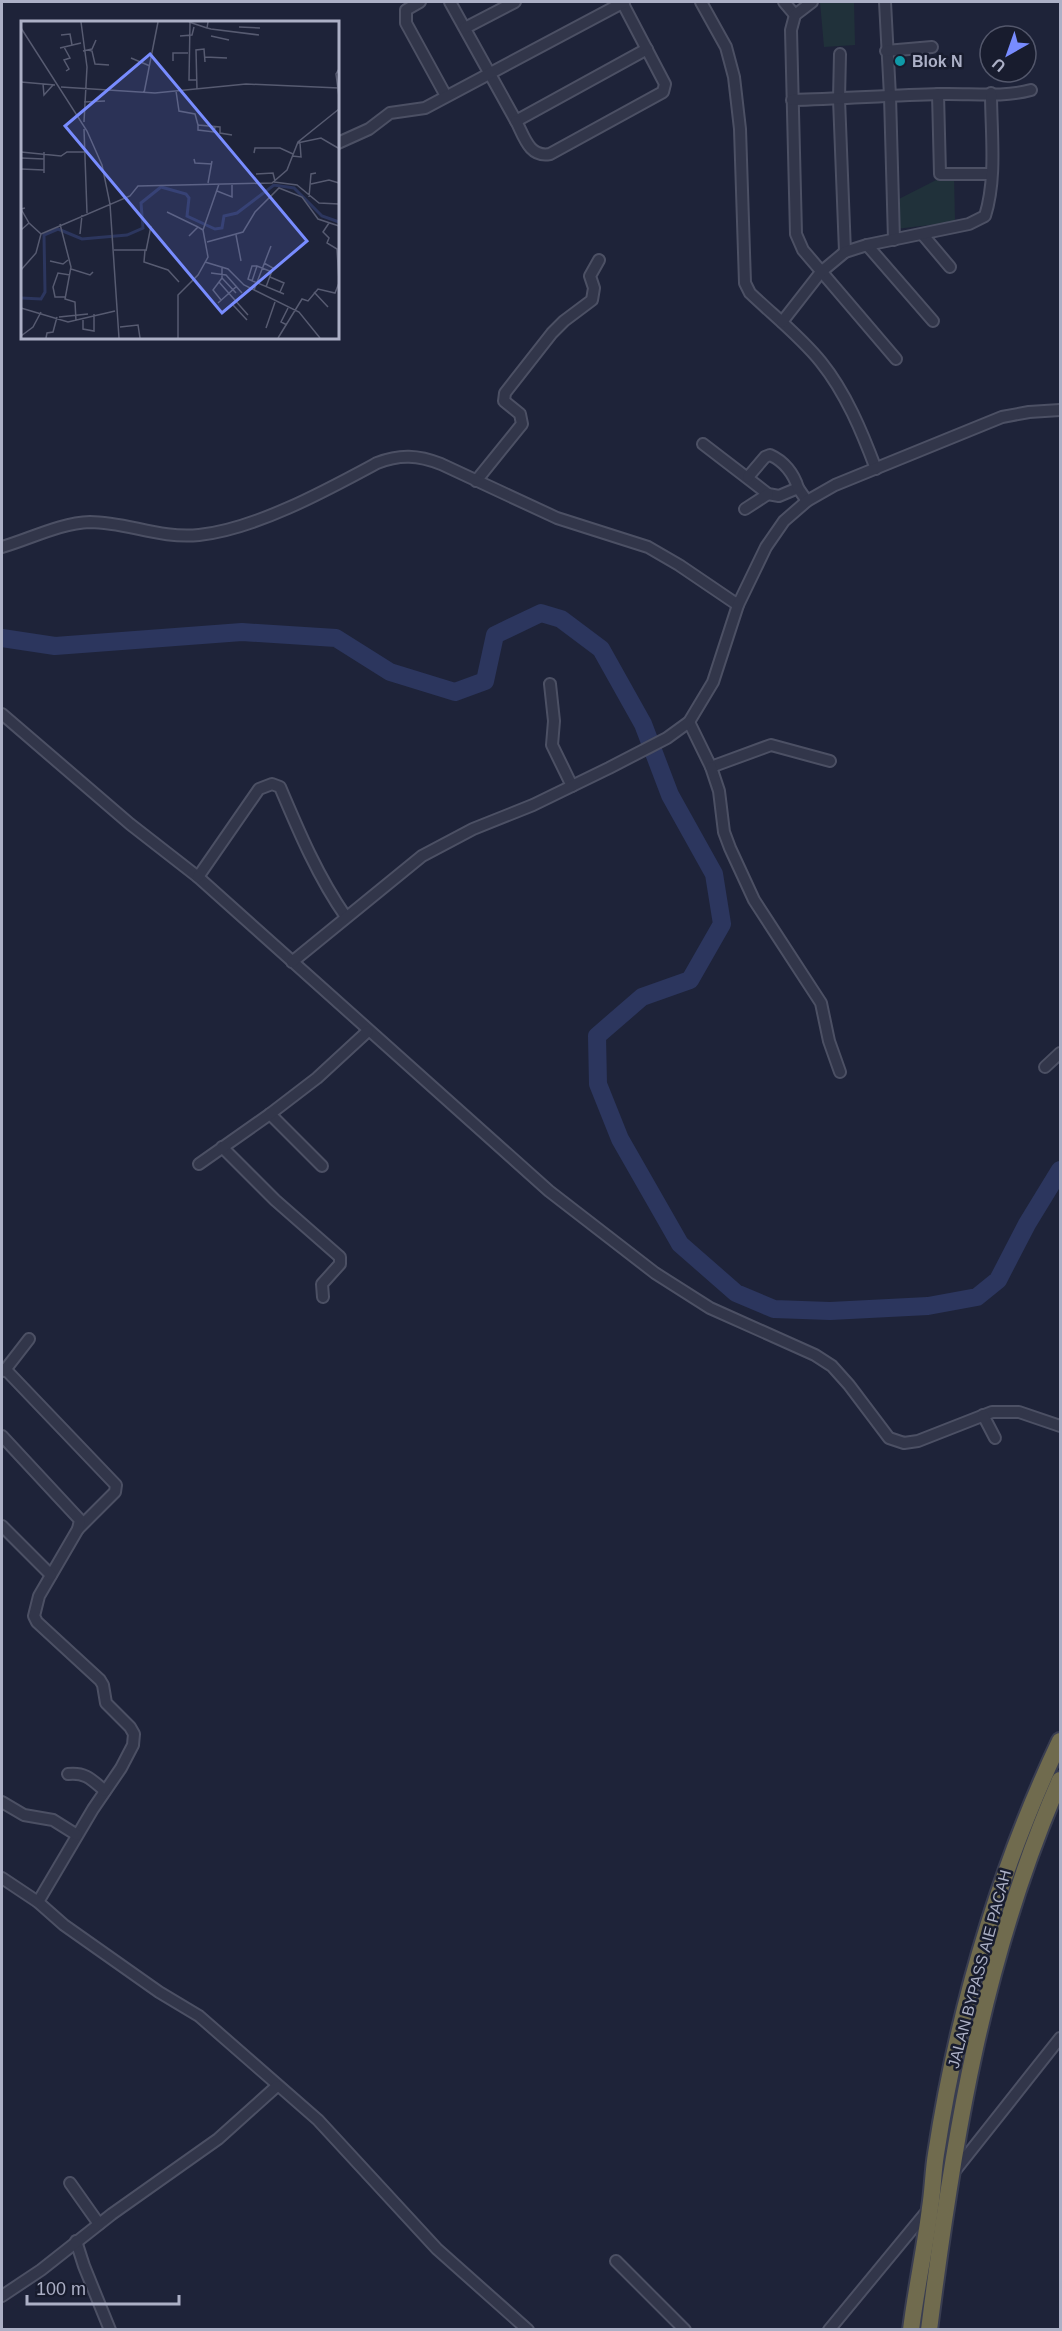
<svg xmlns="http://www.w3.org/2000/svg" width="1062" height="2331" viewBox="0 0 1062 2331" font-family="Arial,sans-serif">
  <rect width="100%" height="100%" fill="#1e2339"/>
  <!-- green -->
  <g fill="#20313a">
    <polygon points="820,2 854,2 855,45 824,47"/>
    <polygon points="954,175 955,222 896,229 895,201 944,176"/>
  </g>
  <g fill="none" stroke-linecap="round" stroke-linejoin="round">
    <!-- river -->
    <polyline stroke="#2c365e" stroke-width="18" points="2,638 55,646 242,632 336,638 390,672 455,692 485,681 495,635 541,613 561,619 601,649 643,724 670,795 714,874 722,924 690,980 642,997 597,1036 598,1084 620,1139 680,1244 736,1293 774,1309 830,1311 928,1306 977,1297 998,1280 1027,1224 1060,1170"/>
    <!-- minor casing -->
    <g stroke="#4c5064" stroke-width="14">
      <g id="minor">
        <polyline points="420,2 406,10 406,23 446,96"/>
        <polyline points="450,2 516,121 647,49"/>
        <path d="M701,2L726,47L734,77L740,129L745,283L750,293C774,316 800,336 821,362C846,393 862,432 876,469"/>
        <polyline points="784,2 795,15"/>
        <polyline points="812,2 795,15 791,30 796,234 803,250 896,359"/>
        <polyline points="885,2 890,96 894,240"/>
        <polyline points="465,28 515,2"/>
        <polyline points="886,51 932,47"/>
        <polyline points="840,54 839,99 845,252"/>
        <polyline points="938,94 940,174 991,174"/>
        <path d="M792,100C841,99 891,95 940,94C970,93 1002,98 1031,90"/>
        <path d="M516,121C524,136 529,158 550,154L663,92L665,84L622,2"/>
        <polyline points="338,143 369,129 390,113 425,108 624,2"/>
        <polyline points="923,235 950,267"/>
        <polyline points="867,245 933,321"/>
        <path d="M782,322L821,272L845,252L867,245L969,224L985,216C997,178 991,132 991,93"/>
        <polyline points="703,444 768,494 779,496 798,488 807,501"/>
        <path d="M748,477L765,457L770,455C784,461 794,474 798,488"/>
        <polyline points="476,481 522,424 520,414 504,401 505,393 552,333 564,321 592,300 594,288 590,276 599,260"/>
        <polyline points="745,509 768,494"/>
        <path d="M2,547C30,539 60,523 90,522C127,522 159,539 199,535C256,529 327,490 377,463C400,454 418,455 441,464L557,518L648,547L679,565L738,605"/>
        <polyline points="550,684 554,721 552,745 572,786"/>
        <polyline points="2,714 130,824 198,877 549,1191 655,1273 710,1308 815,1355 832,1366 849,1385 889,1438 904,1443 918,1441 992,1412 1019,1412 1060,1426"/>
        <polyline points="689,722 711,767 771,745 830,761"/>
        <polyline points="711,767 719,791 724,832 730,848 754,900 821,1003 829,1041 840,1072"/>
        <path d="M198,877L259,789L272,784L280,787C299,832 318,877 346,917"/>
        <polyline points="292,962 422,856 473,829 533,805 609,768 667,738 689,722 713,682 738,605 766,547 784,521 807,501 835,485 1002,417 1029,412 1060,410"/>
        <polyline points="1045,1067 1060,1053"/>
        <polyline points="270,1114 322,1166"/>
        <polyline points="222,1147 275,1200 340,1257 340,1264 322,1284 323,1297"/>
        <polyline points="199,1164 270,1114 317,1078 368,1031"/>
        <polyline points="2,1370 8,1372 116,1485 115,1492 78,1529"/>
        <polyline points="5,1370 29,1339"/>
        <polyline points="983,1415 995,1438"/>
        <polyline points="2,1436 80,1520 78,1529 39,1596 34,1616 37,1622 100,1680 103,1685 106,1703 130,1727 134,1734 133,1745 121,1768 93,1809 38,1902"/>
        <polyline points="2,1526 51,1575"/>
        <path d="M68,1774C86,1772 92,1780 105,1791"/>
        <polyline points="2,1802 24,1815 53,1820 77,1835"/>
        <polyline points="2,1878 38,1902 64,1925 159,1992 199,2016 318,2120 437,2249 528,2330"/>
        <polyline points="954,2172 1060,2038"/>
        <polyline points="70,2183 99,2224"/>
        <polyline points="76,2241 84,2266 110,2330"/>
        <polyline points="616,2261 685,2330"/>
        <polyline points="2,2296 41,2270 112,2214 218,2139 277,2086"/>
        <polyline points="829,2330 928,2210"/>
      </g>
    </g>
    <!-- highway casing -->
    <g stroke="#393d51" stroke-width="20">
      <g id="highway">
        <path d="M911,2330C916,2289 925,2249 930,2208C933,2190 933,2172 936,2154C958,2010 998,1872 1060,1741"/>
        <path d="M929,2330C953,2140 983,1956 1060,1780"/>
      </g>
    </g>
    <!-- minor -->
    <use href="#minor" stroke="#32364a" stroke-width="10"/>
    <!-- highway -->
    <use href="#highway" stroke="#706b4e" stroke-width="16"/>
  </g>
  <!-- markers -->
  <circle fill="#0f9aa8" stroke="#181c2e" stroke-width="2" cx="900" cy="61" r="6"/>
  <g text-anchor="middle" stroke-width="5" stroke-linejoin="round" paint-order="stroke">
    <!-- poi labels -->
    <g font-size="16" font-weight="bold" fill="#acb0c6" stroke="#181c2e" text-anchor="start">
      <text x="912" y="67">Blok N</text>
    </g>
    <!-- street labels -->
    <g font-size="16" fill="#acb0c6" stroke="#181c2e">
      <text transform="translate(979 1969) rotate(-75)" y="6">JALAN BYPASS AIE PACAH</text>
    </g>
  </g>
  <!-- overview -->
  <g transform="translate(21 21)">
    <rect width="318" height="318" fill="#1e2339"/>
    <path fill="none" stroke="#2c365e" stroke-width="3" d="M0,277L20,278L24,271L23,214L37,208L61,218L106,214L122,207L120,182L140,166L165,173L168,177L166,195L194,208L201,207L203,195L216,192L253,164L273,167L301,195L318,201"/>
    <path fill="none" stroke="#575b71" stroke-width="1.5" d="M60,1L66,46L63,101M168,1L186,7M187,1L186,7L190,8L238,14M169,2L168,59H176M218,6L239,7M0,7L66,110L81,144L89,183L98,317M40,14L49,13L51,24M159,15L171,14L173,6M190,15L208,19M43,26L49,37L43,39L48,48L45,50M39,27L60,22M67,29L71,30L74,43L88,44M62,30L71,28L75,19M184,36L206,37M110,37L129,45M152,40V32H167M318,48L315,53L318,76M0,61L34,64M22,63L23,74L32,64M40,66L134,72L225,63L318,67M176,69L175,29L183,28L184,41M155,70L158,90L174,93L177,104L199,106V112L211,114M123,72L137,1M63,81L84,80M177,103V109L193,111L194,106M63,108L66,192M276,122L300,117L317,127M0,131L40,135L46,131H64M233,132L234,127H259L272,133M271,135L280,136L279,122M0,137L23,138M173,138L174,142L191,143M0,148L23,149M23,152V131M235,153L252,152L254,160M253,161L276,164L298,182L318,183M187,162L191,140M290,163L308,159L318,162M196,170L211,176V164M288,176L290,153L295,152M4,187L0,188L8,202M146,191L177,206M308,202L302,211L308,217L306,222L316,228L318,260M39,203L50,246L44,278L54,281L55,300M0,209L8,202L20,213L15,232L0,249M20,213L109,175L117,165L251,162L266,149L277,121L318,88M59,213L61,194M215,214L220,240M168,215L177,206L182,209M186,221L222,211L234,191L258,167L281,176L297,198L318,205M93,229H124L123,241L147,249L158,261M125,230L130,205M29,240L42,243L47,239M184,241L207,248L223,264L278,291L299,317M243,242L252,247L245,266M236,245H231L227,258L263,273M50,248L69,254L72,251M190,252L205,254L221,272M249,256L263,262L259,271M201,257L215,272M231,260L236,245L251,251M198,261L227,294M233,269L250,225M293,271L307,286M44,276H34L32,266L37,252L49,254M200,279L192,269L201,257V247M197,282L216,265M212,284L226,299M0,287L47,301L94,290M38,296L67,293M62,299V308L73,310V293M266,304L260,301L267,287M99,306L117,304L119,317M245,307L254,281M0,315L12,306L20,291M25,317L26,312L32,311L36,296M157,317V274L177,254L187,236L182,209L198,163M257,317L281,278L287,280L297,268L314,272L318,262"/>
    <path fill="#788cff" fill-opacity="0.15" stroke="#788cff" stroke-width="3" d="M129,33L286,220L201,292L44,105Z"/>
    <rect width="318" height="318" fill="none" stroke="#acb0c6" stroke-width="3"/>
  </g>
  <!-- border -->
  <rect width="1062" height="2331" fill="none" stroke="#acb0c6" stroke-width="6"/>
  <!-- north arrow -->
  <g transform="translate(1008 54) rotate(220)"><circle r="28" fill="#181c2e" stroke="#53576b" stroke-width="1.5"/>
  <path d="M0-4.5L10 22L0 15L-10 22Z" fill="#788cff"/>
  <text y="-9" font-size="16" font-weight="bold" text-anchor="middle" fill="#acb0c6">U</text>
  </g>
  <!-- scale -->
  <path d="M27 2295v9h152v-9" fill="none" stroke="#acb0c6" stroke-width="3"/>
  <text x="36" y="2295" font-size="18" fill="#acb0c6" stroke="#181c2e" stroke-width="4.5" paint-order="stroke">100 m</text>
</svg>
